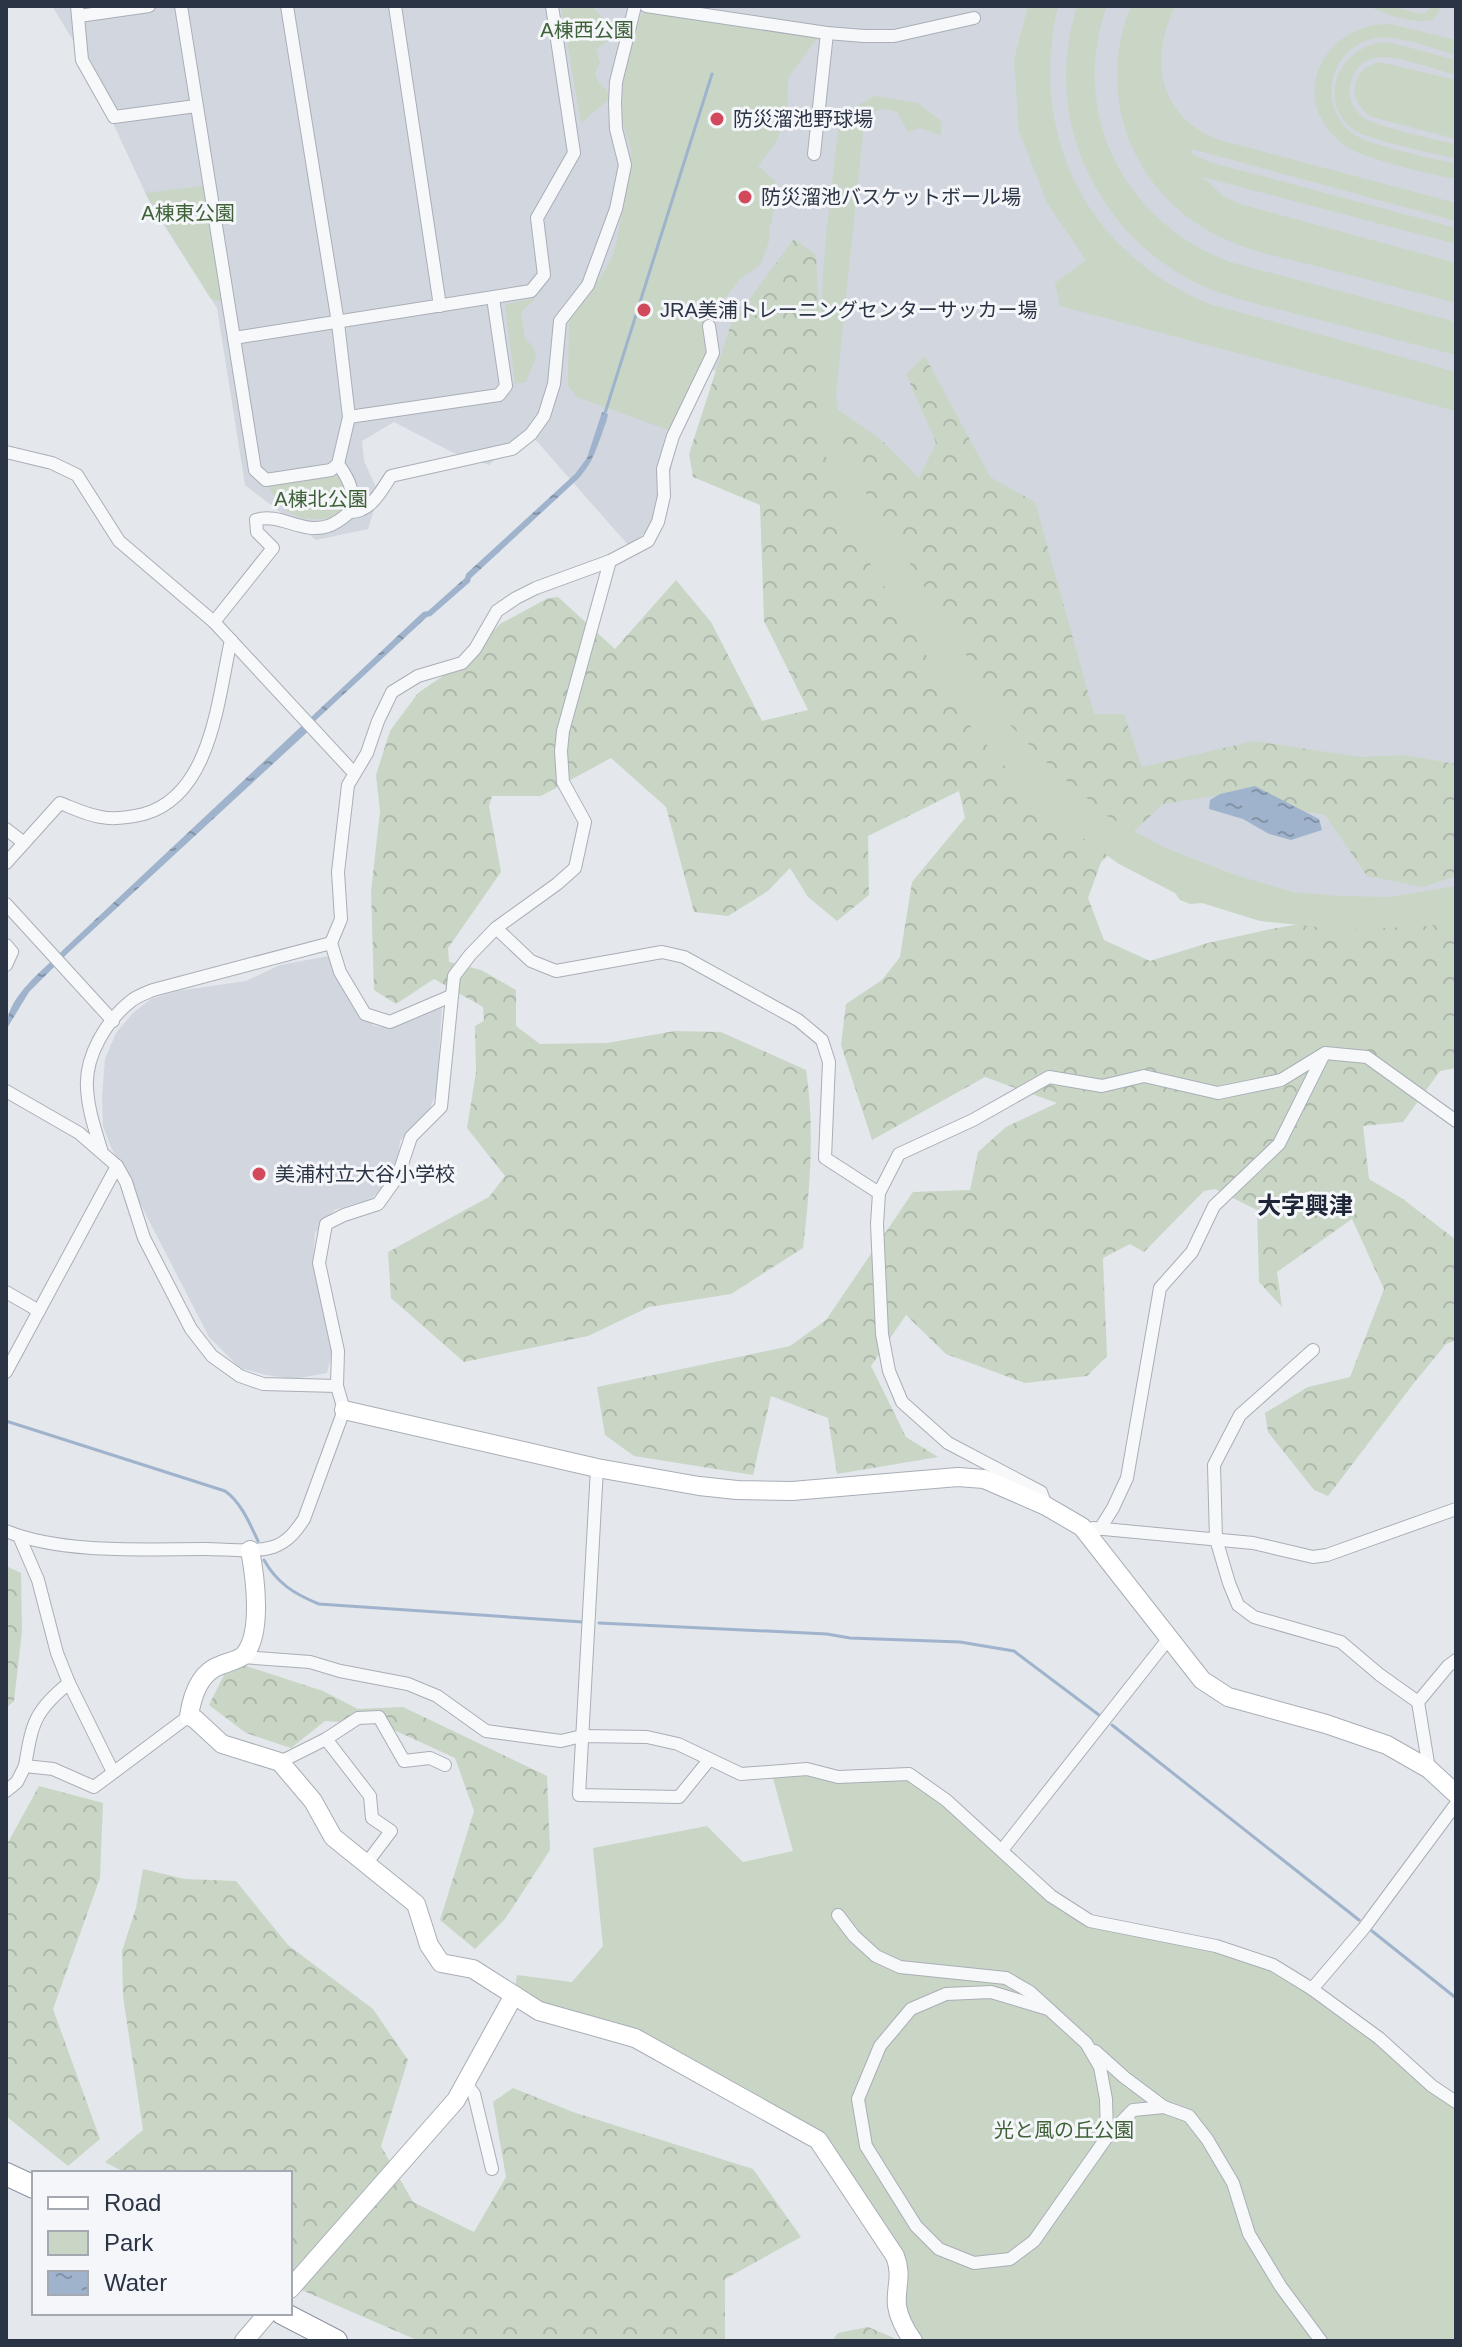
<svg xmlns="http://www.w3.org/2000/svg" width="1462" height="2347" viewBox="0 0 1462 2347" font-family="Helvetica,'Noto Sans JP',sans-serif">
  <defs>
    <pattern id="forest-crowns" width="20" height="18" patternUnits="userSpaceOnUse" patternTransform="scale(2)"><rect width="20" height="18" fill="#c9d6c5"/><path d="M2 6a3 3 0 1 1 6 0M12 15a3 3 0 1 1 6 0" fill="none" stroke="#adb8ab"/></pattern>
    <pattern id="water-ripples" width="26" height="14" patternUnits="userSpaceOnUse" patternTransform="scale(2)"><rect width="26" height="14" fill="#9fb4cc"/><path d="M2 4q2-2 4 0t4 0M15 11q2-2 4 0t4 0" fill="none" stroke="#8293a7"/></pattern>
  </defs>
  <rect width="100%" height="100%" fill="#e4e7ec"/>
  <!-- built -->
  <g fill="#d2d6de">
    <polygon points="52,6 1456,6 1456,903 1362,914 1125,849 820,423 709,368 689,396 658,522 629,546 526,429 489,465 452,452 394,422 362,441 364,461 379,494 368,529 316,540 245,485 217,308 151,205 79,50"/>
    <polygon points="329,956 348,995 374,1026 389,1028 442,1007 437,1091 429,1110 400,1141 397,1165 387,1183 371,1199 334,1210 315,1233 313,1262 333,1349 327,1373 294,1379 266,1375 240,1368 209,1337 110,1145 103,1126 102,1097 105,1059 116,1033 133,1013 151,999 177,991 246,981 280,965"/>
  </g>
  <!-- forest -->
  <g fill="url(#forest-crowns)">
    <path d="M794,239L816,255L824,400L879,438L919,478L936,443L906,374L925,356L990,477L1035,502L1094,714H1124L1142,767L1254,741L1360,757L1403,755L1456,764V876L1423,887L1367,876L1325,815L1215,796L1163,804L1101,862L1088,898L1104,940L1150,961L1208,943L1271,929L1456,897V1068L1440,1071L1403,1122L1363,1126L1369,1179L1403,1199L1456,1240V1340L1446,1344L1414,1383L1328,1496L1314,1490L1268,1432L1265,1413L1308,1387L1350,1377L1384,1289L1352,1219L1277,1272L1282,1307L1259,1282L1257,1210L1215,1189L1204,1191L1144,1252L1130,1244L1103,1258L1107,1356L1087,1376L1025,1383L946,1354L906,1315L871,1366L906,1437L938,1457L837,1474L828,1418L771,1396L753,1475L634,1456L605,1435L597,1387L790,1346L826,1320L913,1192L970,1190L978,1152L1006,1127L1057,1103L985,1077L872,1140L841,1045L846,1004L882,980L900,957L912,882L965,818L959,791L868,836L869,895L837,921L808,897L790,868L768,891L728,916L694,912L666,807L611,758L541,796H492L489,806L501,872L448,948L449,962L481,970L516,990V1026L540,1044L607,1043L675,1031L721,1032L806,1070C815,1128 810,1189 803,1248L731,1294L649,1307L588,1336L464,1362L391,1298L388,1252L489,1197L505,1176L467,1128L476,1072L475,1026L484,1021L483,1007L434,979L396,1004L374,990L371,891L380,812L376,775L390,731L418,693L462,663L500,624L548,598L558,597L615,649L676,580L711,622L762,721L808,710L764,621L760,505L693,477L689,454L731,324Z"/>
    <polygon points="6,1566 21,1573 22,1631 14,1701 6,1708"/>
    <polygon points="231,1661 323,1691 358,1709 403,1707 547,1776 550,1850 505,1919 475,1949 440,1920 474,1811 455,1758 383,1725 325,1721 291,1748 246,1733 209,1705"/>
    <polygon points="39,1786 103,1803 100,1878 53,2009 100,2139 68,2166 6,2116 6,1846"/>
    <polygon points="143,1869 185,1879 236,1881 288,1945 373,2009 408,2060 381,2146 413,2202 474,2232 506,2177 493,2102 513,2088 573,2112 753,2169 801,2237 725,2279 725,2341 419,2341 290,2285 290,2173 126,2173 105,2162 143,2130 123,1996 122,1951 136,1908"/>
    <polygon points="868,2327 894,2338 896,2341 832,2341 838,2333"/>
  </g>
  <!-- park -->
  <g fill="#c9d6c5">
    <polygon points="561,6 591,6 614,28 615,36 596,49 600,63 595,73 598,81 608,92 608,100 581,123"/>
    <path d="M1028,6H1058C1028,136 1086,252 1209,304L1456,372V411L1060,306L1055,283L1086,260L1047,203L1019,131L1014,60Z"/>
    <path d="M1077,6H1107C1068,115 1125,222 1230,262L1456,322V355C1407,342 1358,330 1308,317C1279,309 1249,303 1220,293C1156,270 1105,219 1081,156C1062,108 1062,55 1077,6Z"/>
    <path d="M1131,6H1175C1150,59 1157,114 1216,139L1456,203V221L1192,149L1191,153L1209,162L1456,228V244L1203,177L1223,196L1240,204L1456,263V303C1411,291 1366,279 1320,267C1289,259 1256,253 1227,240C1178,219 1139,177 1124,125C1113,86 1115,44 1131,6Z"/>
    <path d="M1369,6H1391L1421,14L1427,12L1431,6H1442L1434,19C1419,26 1383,14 1369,6Z"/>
    <polygon points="647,10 818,37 788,78 787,111 782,127 776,142 758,166 775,181 772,223 769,225 770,238 761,264 741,278 714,311 708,328 713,355 676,427 668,430 577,397 568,386 569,322 571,309 593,288 604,272 612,257 617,241 631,162 631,150 622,121 623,74 641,15"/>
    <path d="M1390,24L1456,40V55C1434,49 1399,35 1378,38C1329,44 1315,108 1355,135C1367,144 1439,161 1456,163V178C1438,178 1371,159 1354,151C1346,147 1339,142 1334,136C1289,89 1329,23 1390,24Z"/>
    <path d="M1388,42L1456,60V75C1436,70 1403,57 1383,57C1349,56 1337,102 1366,119C1379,127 1439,141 1456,144V158C1438,155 1366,139 1354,130C1314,99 1341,43 1388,42Z"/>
    <path d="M1379,62L1456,80V139L1372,117C1346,102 1350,69 1379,62Z"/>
    <path d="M874,96L918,103L941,121V136L921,128L908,132L897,112C875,104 871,114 863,133L836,393L839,430L852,470L1009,724L1053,769L1110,818L1163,847L1232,874L1293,892L1340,896L1389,897L1456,886V921L1428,926L1347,930L1260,921L1202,903L1190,904L1180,900L1175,893L1119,864L1042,809L967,722L843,519L818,427L815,383L826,237L839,121L855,107Z"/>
    <polygon points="209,185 228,303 211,299 145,193"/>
    <polygon points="536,298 521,312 525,338 534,348 536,358 526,382 515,384 505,304"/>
    <path d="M341,475L351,500L341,517C303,522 288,521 268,486Z"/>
    <polygon points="771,1771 838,1777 909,1774 1089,1921 1273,1965 1456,2102 1456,2341 913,2341 900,2278 818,2140 635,2038 514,1995 517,1975 572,1982 603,1946 593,1848 707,1826 743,1862 793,1851"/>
  </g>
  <!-- water -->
  <g fill="url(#water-ripples)">
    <path d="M602,412L608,414C607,422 604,426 602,434C594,454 594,460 579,478L471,578L470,582L431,616L427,617L315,721L314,726L68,953L29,992L6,1030C6,996 43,971 65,948L423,612L428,611L465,578L466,574L575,474L587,458Z"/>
    <polygon points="1255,786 1319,819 1322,830 1291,840 1269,834 1243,819 1209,809 1210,800 1220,794"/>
  </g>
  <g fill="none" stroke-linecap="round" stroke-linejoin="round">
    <!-- stream -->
    <g stroke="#9fb4cc" stroke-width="3">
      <polyline points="605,413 712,74"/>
      <path d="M6,1421L225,1491C241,1502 250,1524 258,1541"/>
      <path d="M264,1560C277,1583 294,1594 319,1604L583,1622"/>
      <polyline points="599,1623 827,1634 850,1638 960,1642 1014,1651 1099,1715"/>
      <polyline points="1112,1725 1359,1920"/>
      <polyline points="1372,1931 1456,1998"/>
    </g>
    <!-- street casing -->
    <g stroke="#a9aeb7" stroke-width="14">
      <g id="street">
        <polyline points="77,6 82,60 114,117 196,106"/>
        <polyline points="181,6 255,470 266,480 331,470 338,464 349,417 338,323 287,6"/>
        <polyline points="395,6 440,306"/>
        <polyline points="646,6 827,33 864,36 894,36 974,18"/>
        <polyline points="79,16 149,6"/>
        <polyline points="814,154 827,33"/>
        <polyline points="234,338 531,291 544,275 537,218 574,153 552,6"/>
        <polyline points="349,417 499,395 506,386 493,298"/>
        <polyline points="6,452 52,463 77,475 119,541 214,622 354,773"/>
        <path d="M338,464C349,479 356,493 350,512"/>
        <path d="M214,622L273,548L257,532L256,520C280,512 303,535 328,526C336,524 344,517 350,512C371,512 381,491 391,476L512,449L531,434L544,416L554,384L560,321L588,285L616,209L625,165L616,129L615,103L616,82L635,6"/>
        <polyline points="6,829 24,843"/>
        <path d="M6,863L60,803C73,808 87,815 101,817C114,820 131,817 144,814C212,795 218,697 231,640"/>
        <polyline points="6,904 113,1021"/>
        <polyline points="496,928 531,961 556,971 662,952 684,957 798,1020 822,1040 829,1062 825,1158 879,1193"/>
        <polyline points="6,945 12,952 6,965"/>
        <polyline points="451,996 390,1022 365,1014 340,972 331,943 341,919 338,872 348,785 367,753 378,721 392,692 418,676 462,663 475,649 497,611 516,598 536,588 610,561 648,541 658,522 664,496 663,469 673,436 713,353 709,326"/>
        <polyline points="6,1091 79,1133 117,1166 126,1182 144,1238 191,1329 212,1356 240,1376 263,1384 337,1386"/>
        <path d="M101,1149C95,1130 88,1109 87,1088C85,1056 106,1021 131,1001C137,996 146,993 153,990L331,943"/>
        <polyline points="6,1292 39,1311"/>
        <polyline points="1313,1350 1240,1415 1214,1465 1216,1539 1229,1583 1238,1605 1254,1617 1341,1642 1380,1675 1418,1702"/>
        <polyline points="6,1372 117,1166"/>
        <polyline points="597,1468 579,1795 679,1797 709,1760"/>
        <polyline points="1046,1506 1041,1492 948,1443 902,1402 889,1371 882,1334 877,1224 879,1193 899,1154 973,1120 1049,1077 1102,1086 1144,1076 1218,1093 1281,1080 1325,1053 1367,1057 1456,1121"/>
        <polyline points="1093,1528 1253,1543 1313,1557 1327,1555 1456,1509"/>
        <polyline points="1100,1529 1113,1508 1127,1478 1160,1288 1192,1252 1214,1206 1279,1144 1323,1056"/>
        <path d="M6,1531C62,1554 146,1549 206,1549C227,1549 253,1553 273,1547C288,1542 296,1531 304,1519L344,1410L337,1386L338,1351L319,1263L326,1224L344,1215L378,1204L398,1176L411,1137L441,1107L454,976L470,955L496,928L557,884L575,868L585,822L563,782L561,751L563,731L610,561"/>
        <polyline points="19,1536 38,1580 57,1653 69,1683 113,1772"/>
        <polyline points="242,1657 310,1662 340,1671 408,1684 437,1696 486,1731 561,1741 582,1736 647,1737 678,1744 741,1774 807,1769 838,1777 909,1774 946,1800 1051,1896 1090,1921 1216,1946 1273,1965 1312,1989 1379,2038 1432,2086 1456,2102"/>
        <polyline points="326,1739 358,1718 379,1717 404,1761 430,1758 445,1765"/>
        <polyline points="280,1762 326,1739 370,1796 372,1818 391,1831 366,1864"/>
        <path d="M25,1766C32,1724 34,1711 69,1683"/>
        <polyline points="1429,1769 1418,1702 1448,1666 1456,1660"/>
        <polyline points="6,1791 17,1782 25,1766 53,1769 94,1787 189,1716"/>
        <polyline points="1002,1850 1169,1638"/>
        <polyline points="838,1915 854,1936 876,1956 900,1967 1006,1978 1030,1992 1086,2043 1100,2067 1106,2099 1107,2137"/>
        <polyline points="1312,1989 1364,1928 1456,1804"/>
        <polyline points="1048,2009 991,1992 946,1994 911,2009 880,2046 858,2099 866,2146 916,2226 939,2249 974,2263 1010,2259 1034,2241 1107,2137 1133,2110 1164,2107 1189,2116 1207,2139 1233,2183 1249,2234 1281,2287 1321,2341"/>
        <polyline points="1095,2051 1124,2077 1164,2107"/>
        <polyline points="466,2083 474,2094 492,2169"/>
      </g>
    </g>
    <!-- secondary casing -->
    <g stroke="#a9aeb7" stroke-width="20">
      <g id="secondary">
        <polyline points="344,1410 597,1468 699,1486 737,1490 792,1491 958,1477 984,1479 1046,1506 1082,1527 1202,1680 1228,1697 1326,1724 1387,1745 1429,1769 1456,1794"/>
        <path d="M250,1550C255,1576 263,1634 244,1655C239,1660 228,1662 221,1665C200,1672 192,1696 189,1716L195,1719L222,1744L280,1762L313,1801L333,1837L416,1904L429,1945L441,1963L473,1969L539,2011L635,2038L818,2140L895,2256C903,2276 895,2287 897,2306C899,2319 906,2331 913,2341"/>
        <polyline points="290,2289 456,2100 514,1995"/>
        <polyline points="244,2341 268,2313"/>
      </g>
    </g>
    <!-- highway casing -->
    <g stroke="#8b94a3" stroke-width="24">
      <g id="highway">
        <polyline points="6,2174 34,2187"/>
        <polyline points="282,2313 336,2341"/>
      </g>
    </g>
    <!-- street -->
    <use href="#street" stroke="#f7f8fa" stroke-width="12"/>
    <!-- secondary -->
    <use href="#secondary" stroke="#fff" stroke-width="18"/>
    <!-- highway -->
    <use href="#highway" stroke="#fff" stroke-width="22"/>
  </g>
  <!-- markers -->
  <g fill="#d1495b" stroke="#f4f6f9" stroke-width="3">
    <circle cx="717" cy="119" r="8"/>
    <circle cx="745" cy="197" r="8"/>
    <circle cx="644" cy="310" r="8"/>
    <circle cx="259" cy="1174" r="8"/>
  </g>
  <g text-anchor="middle" stroke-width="6" stroke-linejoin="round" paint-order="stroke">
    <!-- park labels -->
    <g font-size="20" fill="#3f6138" stroke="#f4f6f9">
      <text x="587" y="37">A棟西公園</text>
      <text x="188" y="220">A棟東公園</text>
      <text x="321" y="506">A棟北公園</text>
      <text x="1064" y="2137">光と風の丘公園</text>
    </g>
    <!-- poi labels -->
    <g font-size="20" fill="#2b3445" stroke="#f4f6f9" text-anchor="start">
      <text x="733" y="126">防災溜池野球場</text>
      <text x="761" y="204">防災溜池バスケットボール場</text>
      <text x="660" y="317">JRA美浦トレーニングセンターサッカー場</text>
      <text x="275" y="1181">美浦村立大谷小学校</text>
    </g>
    <!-- quarter labels -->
    <g font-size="24" font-weight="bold" fill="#1d2536" stroke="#f4f6f9">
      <text x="1305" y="1214">大字興津</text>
    </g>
  </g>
  <!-- border -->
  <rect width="1462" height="2347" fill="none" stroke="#2b3445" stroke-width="16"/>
  <!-- legend -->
  <rect x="32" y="2171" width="260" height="144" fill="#f4f6f9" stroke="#a4a8b1" stroke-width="2"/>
  <rect x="48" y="2197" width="40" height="12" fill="#ffffff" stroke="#a4a8b1" stroke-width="2"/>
  <text x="104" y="2211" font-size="24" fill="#2b3445">Road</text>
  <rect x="48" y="2231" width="40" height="24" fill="#c9d6c5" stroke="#a4a8b1" stroke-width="2"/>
  <text x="104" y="2251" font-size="24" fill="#2b3445">Park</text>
  <rect x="48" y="2271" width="40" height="24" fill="url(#water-ripples)" stroke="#a4a8b1" stroke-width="2"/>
  <text x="104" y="2291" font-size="24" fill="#2b3445">Water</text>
</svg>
